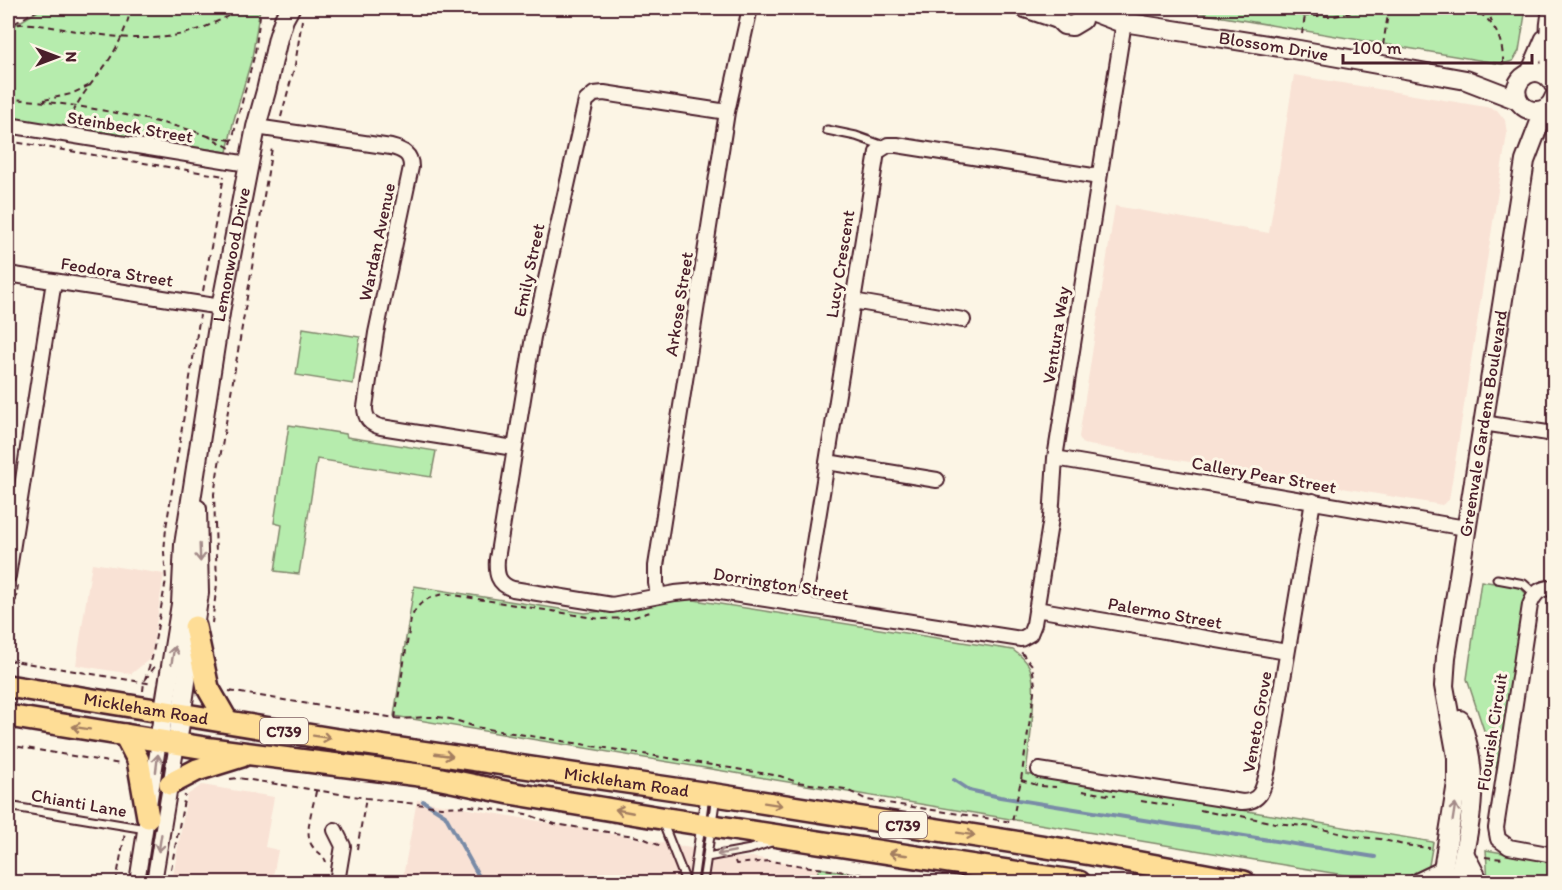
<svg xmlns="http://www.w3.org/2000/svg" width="1562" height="890" viewBox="0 0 1562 890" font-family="Itim,sans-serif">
<rect width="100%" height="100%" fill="#fcf5e5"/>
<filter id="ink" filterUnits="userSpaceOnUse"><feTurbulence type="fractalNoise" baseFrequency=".0167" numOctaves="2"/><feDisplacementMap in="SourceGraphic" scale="12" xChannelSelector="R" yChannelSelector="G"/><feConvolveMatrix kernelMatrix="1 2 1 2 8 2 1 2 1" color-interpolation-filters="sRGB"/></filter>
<g filter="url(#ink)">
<path fill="#f9e2d5" d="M1294 75 1486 107 1497 110 1505 120 1507 134 1449 500 1442 505 1083 444 1079 437 1115 206 1269 233Z
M92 563 164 574 151 658 131 674 76 665Z
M202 785 274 797 265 847 278 850 272 882H172L187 795Z
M417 800 654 841 741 858 752 857 819 868 815 882H402Z"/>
<path fill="#b6ecad" stroke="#80866c" stroke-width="1.5" d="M43 8H260L252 58 233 123 227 152 8 118V29Z
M1170 8H1526L1519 51 1513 61 1502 64Z
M303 328 360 337 353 384 296 375Z
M289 425 346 434 347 437 436 451 431 477 317 459 299 574 275 571 282 525 274 523Z
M1481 581 1520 587 1526 594 1498 773 1467 679Z
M414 586 585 613 622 609 675 597 1013 650C1020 655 1025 659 1029 666 1040 688 1028 749 1026 774L1433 842 1428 871 1415 882H1386L394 716Z
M1486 850 1554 862V882H1488Z
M819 868 907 882H815Z"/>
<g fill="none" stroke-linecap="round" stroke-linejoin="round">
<path stroke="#798ba7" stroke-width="4" d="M954 780 969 790 1000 797 1375 857
M423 801 445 815 482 882
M1506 880 1521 882"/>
<g stroke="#4a1f2b" stroke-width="11">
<path id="lane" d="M827 130 856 136 884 146
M1497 579 1524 584 1535 594
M8 806 146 829
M662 821 686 882
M707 857 751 849 771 842
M693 882 705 796
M703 882 716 796"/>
</g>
<g stroke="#4a1f2b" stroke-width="18">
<path id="street" d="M1550 8C1546 31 1546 54 1551 78
M1528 73 1543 38
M727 112 604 93 594 94 586 101 533 337 497 559C496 573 497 584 513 589L612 605 675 593 707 590 1021 639 1030 634 1034 624 1051 518 1055 458 1124 22
M8 125 248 164
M256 127 391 147C403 150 411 154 411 167L376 333 365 407C365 419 370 424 381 427L514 448
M8 274 221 307
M853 301 963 320
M1483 423 1554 434
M1055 458 1466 528
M827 462 937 480
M8 576 54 281
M1554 588C1541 587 1535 592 1530 605L1496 828 1498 839 1509 847 1554 855
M658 596 656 583V566L727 112 750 8
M804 605 877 152 888 145H897L1099 177
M1036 609 1287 652
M1039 770 1242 802C1263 802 1264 785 1268 768L1313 501
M335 830 343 846 337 882
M137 882 159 741
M154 882 177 744"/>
</g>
<g stroke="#4a1f2b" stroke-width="22">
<g id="secondary">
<path d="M1025 8 1058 19"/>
<path d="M1058 8V19L1064 25 1072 26 1082 20V8"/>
<path id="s1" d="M1083 8 1117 21 1299 50 1466 80 1518 100"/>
<path d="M1554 85C1540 57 1505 80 1520 103 1524 108 1529 111 1536 111 1545 111 1551 106 1554 98"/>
<path id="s2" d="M159 741 181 604 184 545 221 307 256 127 266 91 278 38 284 19 290 8"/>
<path d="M177 744 199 593 197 509"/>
<path d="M1464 853 1479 882"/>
<path d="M1419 882 1444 870"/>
<path id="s3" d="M1441 882 1457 783V757L1444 686 1446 657 1525 161 1545 109"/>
<path d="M1458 882C1470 824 1482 778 1460 720"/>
</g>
</g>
<g stroke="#4a1f2b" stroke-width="26">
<g id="primary">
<path d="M195 627 208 688 227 721"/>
<path id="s4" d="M8 686 332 739 716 795 1091 854 1244 882"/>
<path d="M8 716 211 749 427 776 510 793 661 818 1079 882"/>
<path d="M125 735 138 760 148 817"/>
<path d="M170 784 197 770 242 756"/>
</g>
</g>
<path stroke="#4a1f2b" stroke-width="2" stroke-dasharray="6 4.5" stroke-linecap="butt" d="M1251 8 1305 16H1334L1372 8
M1470 8C1494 18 1504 40 1503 65
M1487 8 1492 22
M1346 12 1351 8
M15 23 41 8
M8 28C21 20 37 25 52 27 108 36 163 49 216 22 225 18 232 14 239 8
M1302 34 1305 16
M1383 45 1389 8
M8 99C54 101 99 109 145 119 166 124 187 128 208 136
M44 100 71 94 90 85
M281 117 295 65 302 20
M70 123C75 100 93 83 107 63 118 47 127 27 131 8
M231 140 208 136 230 148 255 53 261 8 271 9
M8 141 224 176
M203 291 224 176
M212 623 217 584 214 494 272 148
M8 653 18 585
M8 660 153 684
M145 680 156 665
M143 691 144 682 152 658 166 580 164 552 166 528 200 315
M229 691 395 718 411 619C417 602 430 595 448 594L600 619 631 618 650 612
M395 718C408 720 416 717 428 717 444 716 462 722 475 727L780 776 797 782 845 789 867 800 1012 822 1021 780 1035 685 1032 665 1021 652
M8 745 120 764
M1491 766 1490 753 1495 754
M230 779 238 778 366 798 441 807 471 806 526 814 555 824 634 836 645 839 663 847
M1021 780 1040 786 1056 787
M316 791C314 805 304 830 311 844 315 852 323 853 326 862
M1082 791 1115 796
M1141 801 1174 806
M1200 810 1219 814 1236 815
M1241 816 1275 823 1314 827 1351 836 1380 839 1404 845 1430 848
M357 849 366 798
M1485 857 1503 859
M735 861 736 864 770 861 911 882
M171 869 185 795
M842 874 857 882
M116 882 125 833"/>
<use href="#lane" stroke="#fcf5e5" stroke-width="7"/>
<use href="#street" stroke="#fcf5e5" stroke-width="14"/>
<use href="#secondary" stroke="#fcf5e5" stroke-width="18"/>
<use href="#primary" stroke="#fedd96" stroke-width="21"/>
</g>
<defs><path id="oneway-shaft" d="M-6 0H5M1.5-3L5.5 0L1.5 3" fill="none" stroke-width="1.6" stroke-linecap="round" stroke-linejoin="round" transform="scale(1.5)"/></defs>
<g stroke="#a38a88">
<use href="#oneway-shaft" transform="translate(200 553) rotate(88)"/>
<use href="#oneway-shaft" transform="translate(173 655) rotate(-80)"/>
<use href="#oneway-shaft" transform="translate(157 763) rotate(-83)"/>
<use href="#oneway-shaft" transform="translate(1454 812) rotate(-81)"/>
<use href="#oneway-shaft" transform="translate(160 843) rotate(99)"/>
<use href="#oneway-shaft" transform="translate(726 853) rotate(169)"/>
</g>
<g stroke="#a47e60">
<use href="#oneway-shaft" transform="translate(81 728) rotate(-171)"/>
<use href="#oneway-shaft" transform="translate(322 737) rotate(9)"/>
<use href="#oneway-shaft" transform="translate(444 755) rotate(8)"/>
<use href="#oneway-shaft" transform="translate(773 804) rotate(9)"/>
<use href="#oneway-shaft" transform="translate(624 811) rotate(-169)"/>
<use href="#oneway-shaft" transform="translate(966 834) rotate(9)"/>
<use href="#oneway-shaft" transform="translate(898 854) rotate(-172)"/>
</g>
</g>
<g text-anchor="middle" stroke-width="6" stroke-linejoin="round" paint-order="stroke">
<g fill="#fcf5e5" stroke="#7f5f63" stroke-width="1.5">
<rect x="260" y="718" width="48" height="26" rx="4.5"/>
<rect x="879" y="812" width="48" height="26" rx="4.5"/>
</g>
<g font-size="16" font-weight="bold" fill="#4a1f2b">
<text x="284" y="737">C739</text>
<text x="903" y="831">C739</text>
</g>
<g font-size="18" fill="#4a1f2b" stroke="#fcf5e5">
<text dy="6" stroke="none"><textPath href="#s1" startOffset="195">Blossom Drive</textPath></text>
<text transform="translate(130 127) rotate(9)" y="6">Steinbeck Street</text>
<text transform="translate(377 242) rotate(-78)" y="6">Wardan Avenue</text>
<text dy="6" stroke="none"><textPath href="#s2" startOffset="492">Lemonwood Drive</textPath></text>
<text transform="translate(840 264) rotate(-81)" y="6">Lucy Crescent</text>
<text transform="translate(529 270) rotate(-78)" y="6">Emily Street</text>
<text transform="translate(117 272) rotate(9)" y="6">Feodora Street</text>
<text transform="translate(679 304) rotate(-81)" y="6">Arkose Street</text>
<text transform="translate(1056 335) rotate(-81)" y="6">Ventura Way</text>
<text dy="6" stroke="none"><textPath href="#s3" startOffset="464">Greenvale Gardens Boulevard</textPath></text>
<text transform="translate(1264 475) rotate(10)" y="6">Callery Pear Street</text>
<text transform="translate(781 584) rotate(9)" y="6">Dorrington Street</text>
<text transform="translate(1165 613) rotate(10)" y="6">Palermo Street</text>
<text dy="6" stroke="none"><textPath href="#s4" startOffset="140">Mickleham Road</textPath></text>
<text transform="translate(1257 722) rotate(-80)" y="6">Veneto Grove</text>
<text transform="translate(1492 732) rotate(-81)" y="6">Flourish Circuit</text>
<text dy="6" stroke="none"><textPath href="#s4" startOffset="626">Mickleham Road</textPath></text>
<text transform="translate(79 803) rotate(10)" y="6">Chianti Lane</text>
</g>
</g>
<rect width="1562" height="890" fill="none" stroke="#fcf5e5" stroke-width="30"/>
<rect x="15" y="15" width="1532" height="860" fill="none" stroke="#4a1f2b" stroke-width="2" filter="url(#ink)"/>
<g transform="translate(57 57) rotate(90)" stroke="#fcf5e5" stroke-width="4.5" paint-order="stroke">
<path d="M0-4.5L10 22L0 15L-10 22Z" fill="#4a1f2b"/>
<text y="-9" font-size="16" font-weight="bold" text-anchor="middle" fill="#4a1f2b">N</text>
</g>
<path d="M1343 54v9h189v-9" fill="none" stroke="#4a1f2b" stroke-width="3"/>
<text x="1352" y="54" font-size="18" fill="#4a1f2b" stroke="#fcf5e5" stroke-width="4.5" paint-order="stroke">100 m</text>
</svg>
